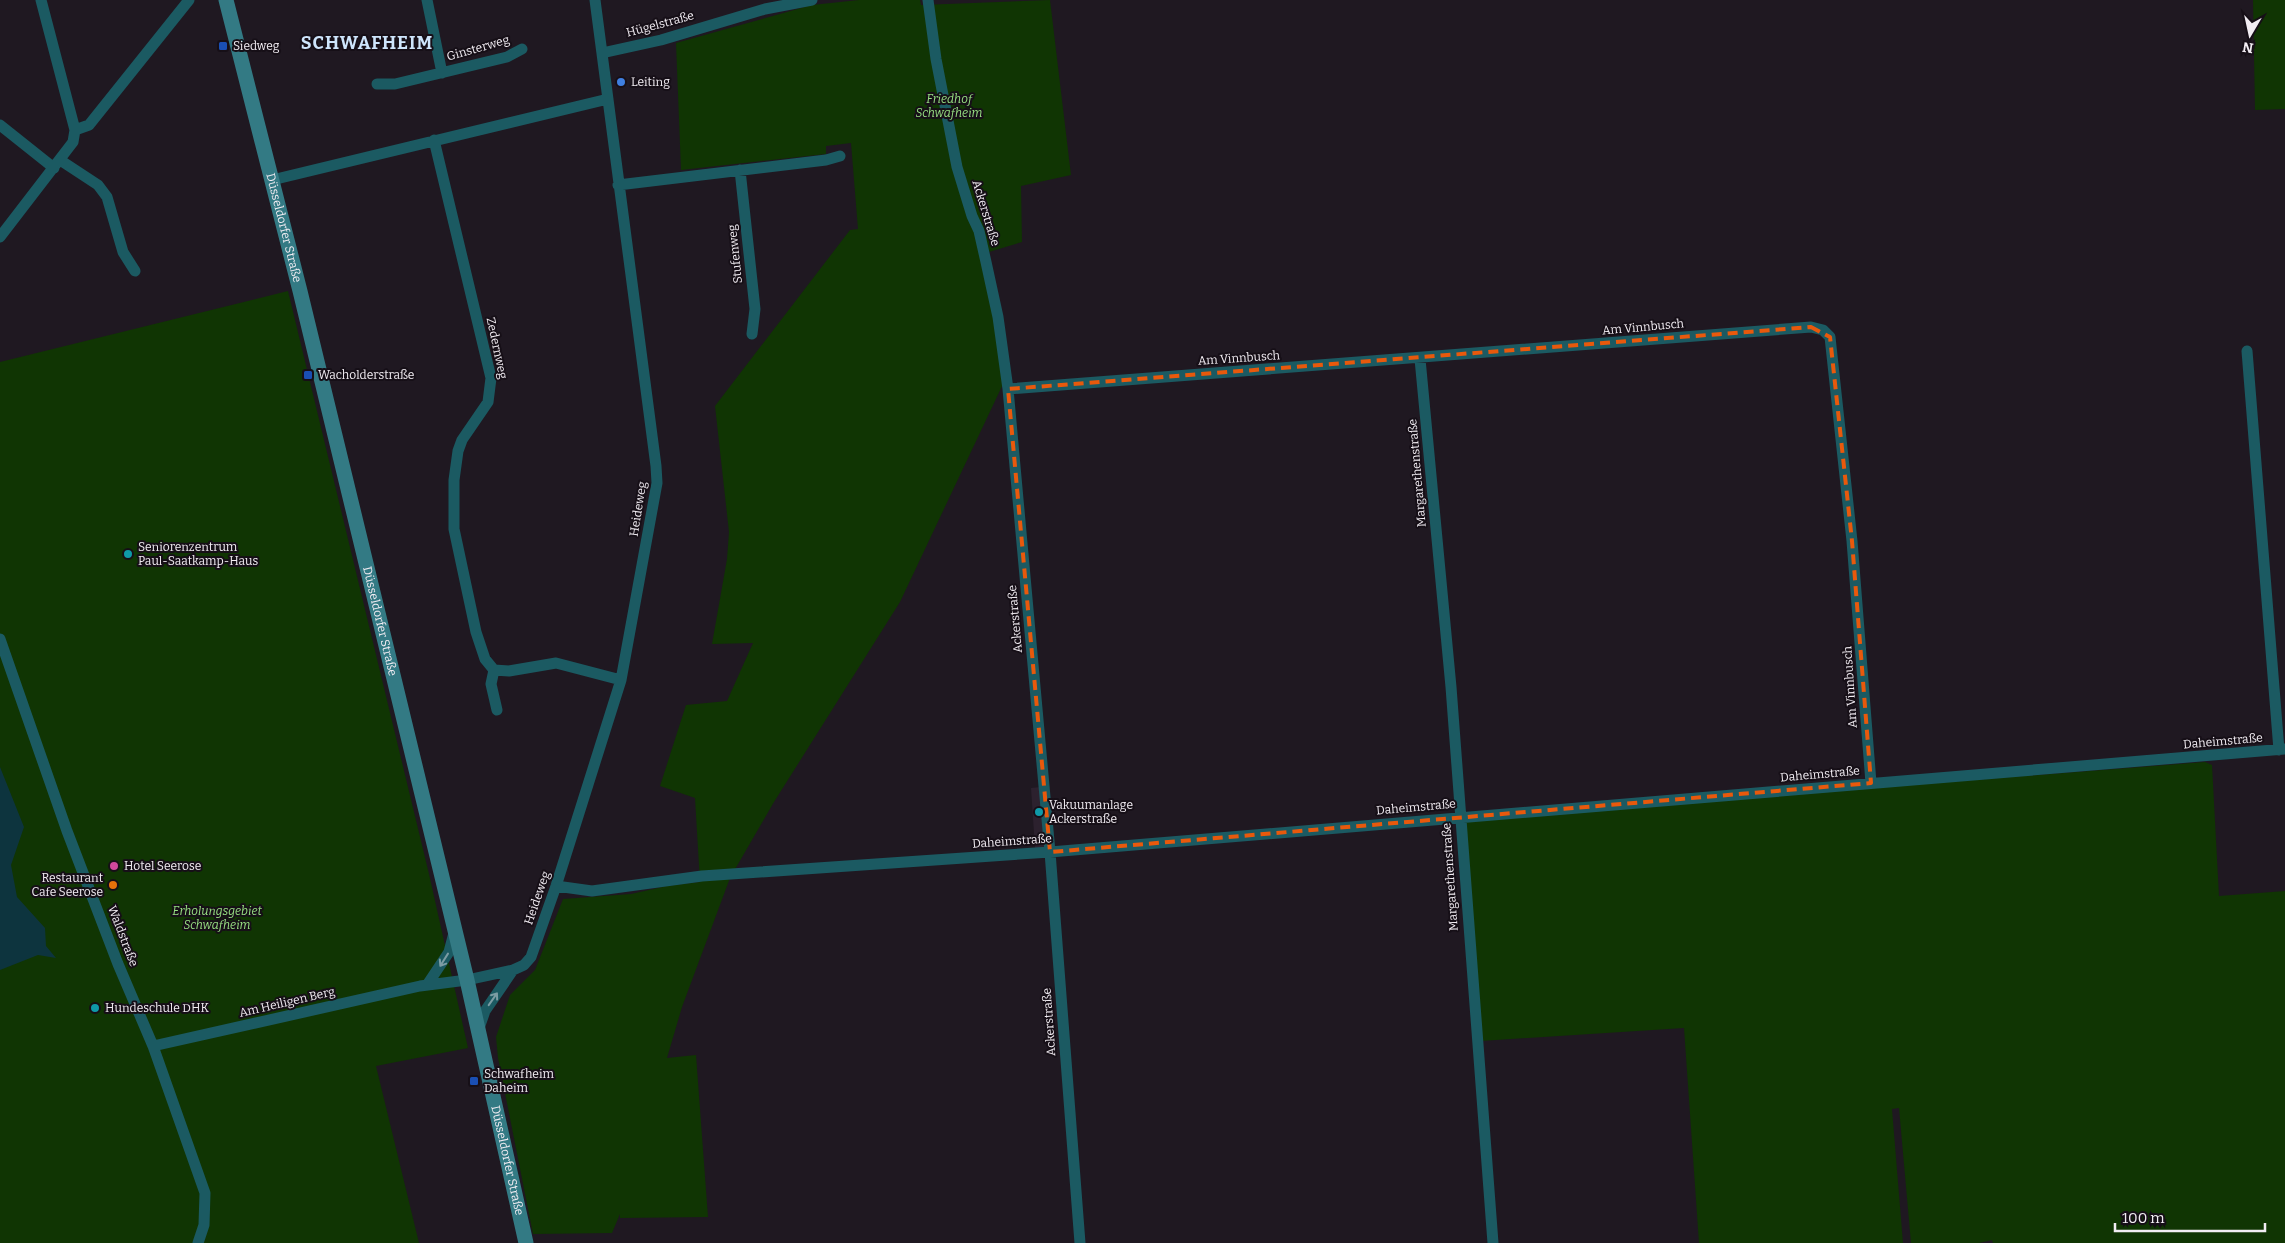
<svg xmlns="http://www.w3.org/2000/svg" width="2285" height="1243" viewBox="0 0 2285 1243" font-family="Bitter,serif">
<rect width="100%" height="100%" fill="#1f1821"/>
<path fill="#2c212e" d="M1041 787 1045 848H1035L1031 788Z"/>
<path fill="#103503" d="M859 0H920L921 5 1050 0 1071 175 1021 186 1022 242 989 252 994 319 1004 382 900 602 774 802 730 878 682 1007 667 1058 696 1055 708 1217 620 1218V1214L612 1233 533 1234 498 1058 496 1037 510 995 535 970 563 899 631 894 667 886 700 882 695 798 660 786 686 705 727 701 753 643 712 644 727 559 729 532 715 406 850 230 858 229 851 143 826 146V154L681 170 676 43 812 5Z
M2253 0H2285V109L2255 110Z
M288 291 429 874 468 1048 376 1066 419 1243H0V362Z
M2205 762 2212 765 2219 896 2285 891V1243H1993L1992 1240 1979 1243H1911L1899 1108 1892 1109 1903 1243H1699L1684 1028 1481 1041 1465 822 1473 819Z"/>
<path fill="#0d343e" d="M0 767 24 827 11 865 17 897 45 928 46 946 56 958 38 955 0 970Z"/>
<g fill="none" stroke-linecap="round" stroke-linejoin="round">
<path stroke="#1b5a62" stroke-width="11" d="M41 0 75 130
M427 0 442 73
M928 0 936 59 957 167 972 216 979 231 986 262 998 317 1008 389 1050 852 1080 1243
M602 53 661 40 765 9 812 0
M377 84H395L507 57 522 49
M0 125 54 168
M434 140 491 378 488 402 462 440 458 451 454 480V529L476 632 485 659 494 670 509 671 556 663 621 680
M60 160 98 185 107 197 123 252 135 271
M740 170 755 309 752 334
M272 180 608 99
M618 185 826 160 840 156
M0 237 73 142 75 130 89 125 189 0
M2247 351 2279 750
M1420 359 1451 687 1493 1243
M1008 389 1811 327 1823 330 1830 337 1852 541 1871 783
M0 639 67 831 118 964 153 1046 205 1193 204 1225 198 1243
M494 670 491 684 497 710
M556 886 592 891 702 876 1050 852 2285 749
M427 985 449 952 454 933
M478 1031 485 1011 513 970
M153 1046 420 986 467 980 513 970 524 965 531 957 556 886 621 680 657 483 656 466 595 0"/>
<path stroke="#337a84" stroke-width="15" id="s1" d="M226 0 300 291 467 980 526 1243"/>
</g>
<defs><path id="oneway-shaft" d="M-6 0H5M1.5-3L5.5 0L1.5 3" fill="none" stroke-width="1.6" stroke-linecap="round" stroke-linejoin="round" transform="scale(1.25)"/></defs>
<g stroke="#7c9ca3">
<use href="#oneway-shaft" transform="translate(444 960) rotate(122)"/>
<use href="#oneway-shaft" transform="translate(493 999) rotate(-55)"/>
</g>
<path fill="none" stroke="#e8590c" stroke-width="4" stroke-dasharray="10 6" stroke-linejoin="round" d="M1811 327 1830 337 1852 541 1871 783 1050 852 1008 389Z"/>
<g fill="#1a4fb4" stroke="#160f17" stroke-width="2">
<rect x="218" y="41" width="10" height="10" rx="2.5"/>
<rect x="303" y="370" width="10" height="10" rx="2.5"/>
<rect x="469" y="1076" width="10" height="10" rx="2.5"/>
</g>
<circle fill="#3f7fe0" stroke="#160f17" stroke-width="2" cx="621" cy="82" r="5"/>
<g fill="#0f9aa8" stroke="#160f17" stroke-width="2">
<circle cx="128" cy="554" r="5"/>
<circle cx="1039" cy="812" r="5"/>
<circle cx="95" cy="1008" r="5"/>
</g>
<circle fill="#d1479c" stroke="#160f17" stroke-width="2" cx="114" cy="866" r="5"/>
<circle fill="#e8710a" stroke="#160f17" stroke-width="2" cx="113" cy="885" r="5"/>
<g text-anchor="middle" stroke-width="4" stroke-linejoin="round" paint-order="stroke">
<g font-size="12" fill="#f2edf3" stroke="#160f17">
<text transform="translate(660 24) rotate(-15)" y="4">Hügelstraße</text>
<text transform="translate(478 48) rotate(-16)" y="4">Ginsterweg</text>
<text transform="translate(986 213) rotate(73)" y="4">Ackerstraße</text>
<text dy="4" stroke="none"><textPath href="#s1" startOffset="235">Düsseldorfer Straße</textPath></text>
<text transform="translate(735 254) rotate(-96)" y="4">Stufenweg</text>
<text transform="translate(1643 327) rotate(-5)" y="4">Am Vinnbusch</text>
<text transform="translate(497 348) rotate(78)" y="4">Zedernweg</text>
<text transform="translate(1239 358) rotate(-4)" y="4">Am Vinnbusch</text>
<text transform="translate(1417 473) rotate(-95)" y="4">Margarethenstraße</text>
<text transform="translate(638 509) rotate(-81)" y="4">Heideweg</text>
<text transform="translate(1015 619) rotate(-95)" y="4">Ackerstraße</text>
<text dy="4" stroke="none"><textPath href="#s1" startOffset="640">Düsseldorfer Straße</textPath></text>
<text transform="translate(1850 687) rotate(-94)" y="4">Am Vinnbusch</text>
<text transform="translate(2223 741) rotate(-5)" y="4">Daheimstraße</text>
<text transform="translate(1820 774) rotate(-5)" y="4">Daheimstraße</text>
<text transform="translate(1416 807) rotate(-5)" y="4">Daheimstraße</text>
<text transform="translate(1012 841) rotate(-4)" y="4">Daheimstraße</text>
<text transform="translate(1450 877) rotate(-94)" y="4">Margarethenstraße</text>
<text transform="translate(537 898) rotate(-71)" y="4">Heideweg</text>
<text transform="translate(123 936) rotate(69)" y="4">Waldstraße</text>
<text transform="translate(287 1002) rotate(-13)" y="4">Am Heiligen Berg</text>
<text transform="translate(1049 1022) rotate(-94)" y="4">Ackerstraße</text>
<text dy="4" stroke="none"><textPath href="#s1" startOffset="1194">Düsseldorfer Straße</textPath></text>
</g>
<g font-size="12" fill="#f2edf3" stroke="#160f17" text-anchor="start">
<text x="233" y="50">Siedweg</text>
<text x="631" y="86">Leiting</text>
<text x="318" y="379">Wacholderstraße</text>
<text x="138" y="551">Seniorenzentrum<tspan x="138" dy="14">Paul-Saatkamp-Haus</tspan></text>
<text x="1049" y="809">Vakuumanlage<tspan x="1049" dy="14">Ackerstraße</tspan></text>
<text x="124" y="870">Hotel Seerose</text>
<text x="103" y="882" text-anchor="end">Restaurant<tspan x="103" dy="14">Cafe Seerose</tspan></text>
<text x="105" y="1012">Hundeschule DHK</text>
<text x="484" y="1078">Schwafheim<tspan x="484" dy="14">Daheim</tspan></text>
</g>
<g font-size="12" font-style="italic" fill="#98e183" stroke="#160f17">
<text x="949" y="103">Friedhof<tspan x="949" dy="14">Schwafheim</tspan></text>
<text x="217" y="915">Erholungsgebiet<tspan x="217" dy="14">Schwafheim</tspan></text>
</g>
<g font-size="18" font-weight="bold" letter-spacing="1" fill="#cee5fc" stroke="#160f17">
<text x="367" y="49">SCHWAFHEIM</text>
</g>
</g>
<g transform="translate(2250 35) rotate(189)" stroke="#160f17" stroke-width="4" paint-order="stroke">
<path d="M0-4L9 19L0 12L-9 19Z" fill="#f2edf3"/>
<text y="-8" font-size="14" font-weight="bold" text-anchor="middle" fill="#f2edf3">N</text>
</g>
<path d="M2115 1223v8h150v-8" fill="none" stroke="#f2edf3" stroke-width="2.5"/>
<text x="2122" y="1223" font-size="15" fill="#f2edf3" stroke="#160f17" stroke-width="4" paint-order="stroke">100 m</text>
</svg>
